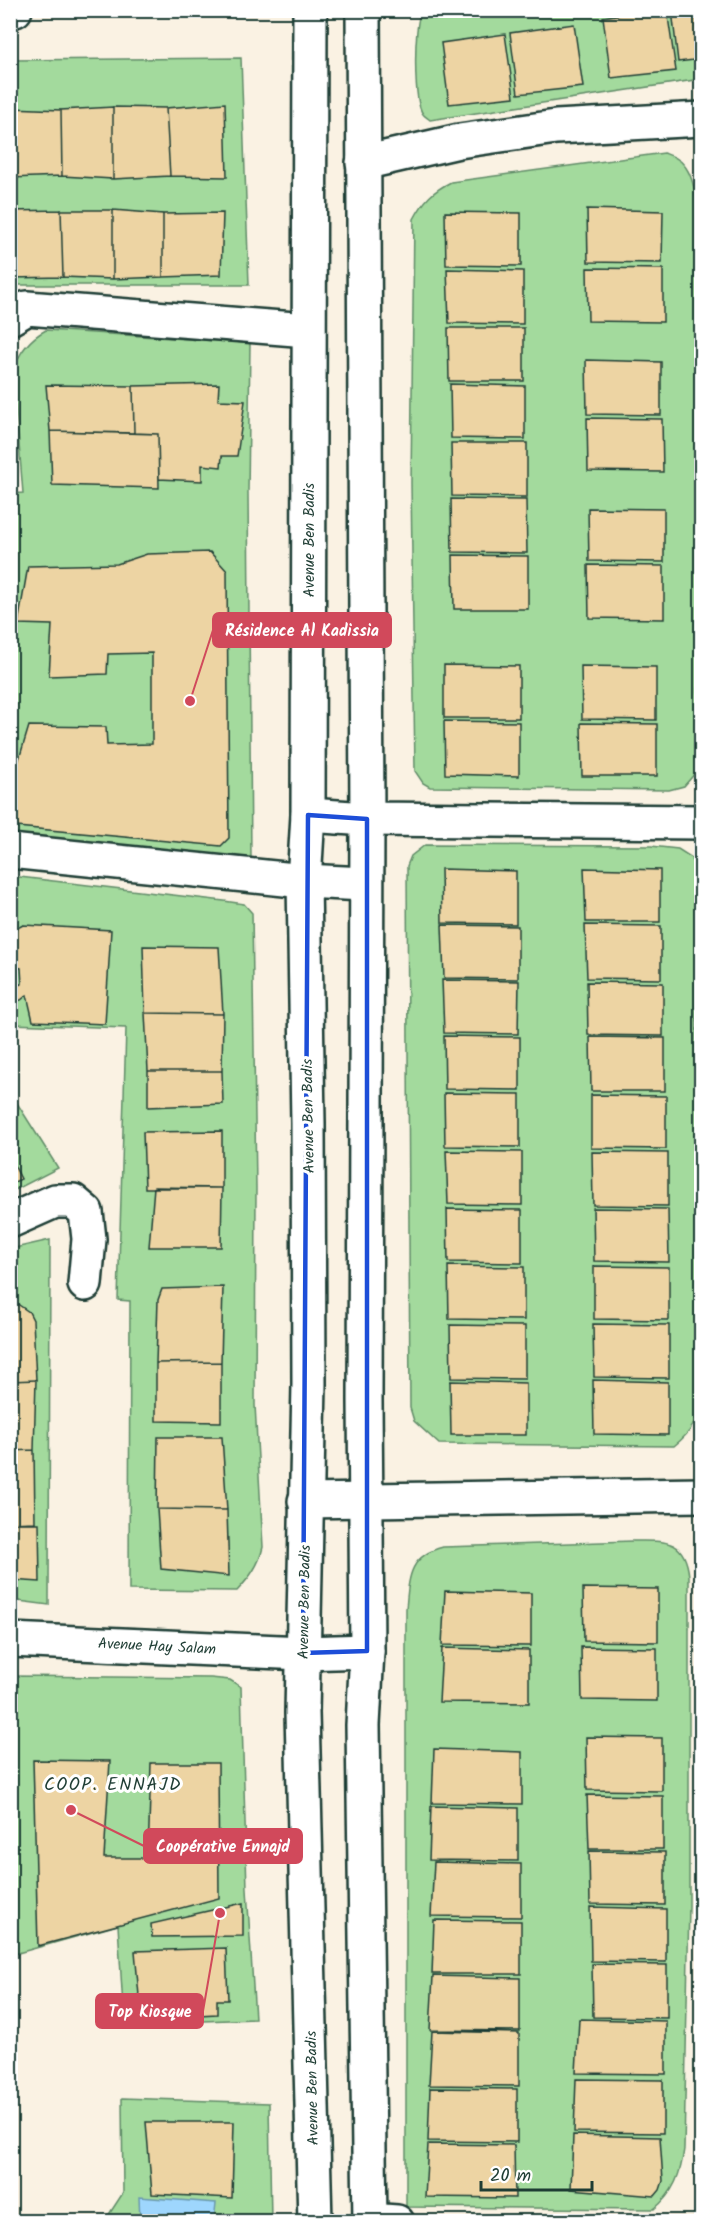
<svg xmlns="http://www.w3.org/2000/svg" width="712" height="2232" viewBox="0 0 712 2232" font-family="Kalam,sans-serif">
<rect width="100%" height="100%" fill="#faf2e3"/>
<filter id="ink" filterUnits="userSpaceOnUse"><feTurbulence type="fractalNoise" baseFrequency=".0167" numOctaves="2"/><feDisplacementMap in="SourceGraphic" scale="12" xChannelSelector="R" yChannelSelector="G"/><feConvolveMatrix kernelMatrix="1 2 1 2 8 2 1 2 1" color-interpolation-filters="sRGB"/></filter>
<g filter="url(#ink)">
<path fill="#a3da9d" stroke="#618c68" stroke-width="1.5" d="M421 11H701V79L430 120C428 118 424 116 423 114 413 101 414 25 421 11Z
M241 58 249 285H11V60Z
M664 153C672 156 679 158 684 165 701 185 698 238 700 264L698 770 684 786 669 790 430 787 423 783 415 771 411 483 414 219C424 200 433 191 451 182Z
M46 330 250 343 248 492 251 860 11 838 10 494 23 493 13 371C19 352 29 339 46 330Z
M425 845 651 846 678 849 692 858 695 879 700 1398C696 1422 694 1430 674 1446L439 1444 414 1421 410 1408 407 866 411 856Z
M11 876 224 901 244 904 252 913 256 1187 255 1405 263 1547C259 1565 250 1577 237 1591L129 1590 130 1301 118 1300 126 1028 11 1024Z
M10 1092 58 1168 11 1192H10Z
M50 1240 49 1605 11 1600 10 1249Z
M633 1541C665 1541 685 1538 689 1576V1905L684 2149C681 2173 674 2193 654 2209L406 2207V1609C409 1578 408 1556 443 1547Z
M11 1676 211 1678 230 1680 241 1687 247 1889 255 2019 124 2024 118 1925 11 1955Z
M122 2098 269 2103 271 2221 104 2222 123 2193Z"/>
<path fill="#9ed6fd" stroke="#6b99ad" stroke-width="1.5" d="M139 2197 216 2203 214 2221H140Z"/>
<path fill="#edd4a3" stroke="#1f3d34" stroke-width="1.5" d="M649 10H667L676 71 611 78 603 17Z
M672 10H702V59L678 62Z
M574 24 583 87 518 94 510 33Z
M505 34 514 97 449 104 441 43Z
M225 103 227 177 170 176 166 108Z
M113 107V179L62 176 61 110Z
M113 107 166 108 170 176 113 179Z
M11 108 61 110 62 176 10 178Z
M587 209 663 211 662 263 588 262Z
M61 210H113V279L63 277Z
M61 210 63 277 10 278V211Z
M113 210 163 214V277L113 279Z
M445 212 521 213V266L446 265Z
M223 213 221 275 163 277V214Z
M587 268 663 269V322L588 321Z
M447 269 523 271V324L449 323Z
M448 328H524V381H449Z
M586 360 661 362V415L587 414Z
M219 384 218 400 245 401 237 456H222L221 467 202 465V481L159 479 158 434 134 433 133 386Z
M450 384 525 386V439L451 438Z
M46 385 133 386 134 433 50 431Z
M587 418 662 419 663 472 588 471Z
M50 431 158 434 159 488 52 485Z
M451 443H527V497L452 496Z
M451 499 526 500 527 553 452 552Z
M588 508 664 509V562L589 561Z
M210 552 227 571 229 838 221 846 17 827 10 789 29 726 106 727 107 745 152 744V653L108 654 107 674 49 676 52 625 18 624 28 566 117 564 147 554Z
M453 555 528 556V609H454Z
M588 565 664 566V619L589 618Z
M444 665 519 666V718H444Z
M581 666 656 667V720L582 719Z
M444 721 519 722V776L445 774Z
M581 723 657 724V776H582Z
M584 868 660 870V922H586Z
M441 869 516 871V924L442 923Z
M23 925 111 930 105 1024 33 1021 27 995 21 1000 12 1001 10 992 14 986 22 984 21 968 10 966V932Z
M442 925 518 926V979L444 978Z
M585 925 661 926V979L587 978Z
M143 946 219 947 223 1014 145 1013Z
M442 980 519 981 518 1034 444 1033Z
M587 982 663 983V1036L588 1035Z
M145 1013 223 1014 222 1071H148Z
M444 1036 520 1037V1090L445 1089Z
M590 1037 665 1038V1091H591Z
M148 1071H222L223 1104 148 1107Z
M444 1093 520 1094V1147L445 1146Z
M591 1095 666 1096V1149L591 1148Z
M222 1131V1188H145L143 1132Z
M446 1151 522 1152V1205L448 1204Z
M592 1152 668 1153V1206L593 1205Z
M10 1157 21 1179 10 1184Z
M154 1187 222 1188 221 1247H149Z
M593 1208 668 1209 669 1262 594 1261Z
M447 1209 522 1210V1263L448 1262Z
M448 1266 524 1267V1320L449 1319Z
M594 1266 669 1267V1320L594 1319Z
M223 1287 221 1362 156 1363 158 1300 162 1289Z
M16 1303 29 1312 33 1320 36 1380 10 1381V1308Z
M593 1324 669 1325V1378L594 1377Z
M450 1325 525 1326V1379L451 1378Z
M221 1362V1422L156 1421V1363Z
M36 1380 34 1450 10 1451V1381Z
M593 1380 668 1382V1435L594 1434Z
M450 1381 526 1383V1435H451Z
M158 1437H222L227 1510 157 1509Z
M34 1450 35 1522 10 1523V1451Z
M157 1509 227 1510 229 1576 161 1569Z
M10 1523H39L40 1582 10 1580Z
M583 1588 658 1589V1642L584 1641Z
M445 1591 531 1593V1646L442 1645Z
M581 1647 657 1648V1701L582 1700Z
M442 1648 529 1650V1703L439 1702Z
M586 1737 662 1738V1791L587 1790Z
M434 1749 522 1752V1804L432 1803Z
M33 1760 110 1761 104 1858H148L151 1763H218L219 1898 38 1946Z
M587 1795 663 1796V1849H589Z
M431 1806 518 1808V1861L429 1860Z
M589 1851 665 1852V1905L590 1904Z
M434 1862 521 1864V1917L431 1916Z
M243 1903V1936L152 1937 151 1924Z
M590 1907 666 1909V1962L591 1961Z
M434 1920 521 1921V1974H432Z
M226 1948 228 2000H217V2014L141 2018 135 1951Z
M592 1964 667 1965V2018L593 2017Z
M433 1976 520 1978V2031L430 2030Z
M579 2019 666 2021V2074L576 2073Z
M432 2031 519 2033V2086L429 2085Z
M576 2079 663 2080V2133L574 2132Z
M430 2088 517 2089V2142L428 2141Z
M146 2122H234L232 2198 152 2194Z
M573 2135 660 2137 663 2181 660 2190 655 2196 571 2189Z
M428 2144 514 2145 515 2198 425 2197Z"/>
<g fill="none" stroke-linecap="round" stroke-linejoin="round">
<g stroke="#1f3d34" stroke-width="38">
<path id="minor" d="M10 11 15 10
M363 163 459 141 556 127 702 119
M10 318 27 308 308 330
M308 815 367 819 702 822
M10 851 304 881 365 884
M10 1221 55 1201H73L86 1212 89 1239 85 1284
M305 1501 702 1495
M10 1640 303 1653 367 1651
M370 2220 397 2222"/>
</g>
<g stroke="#1f3d34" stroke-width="38">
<path id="secondary" d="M310 10 308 815 304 881 308 1123 309 1384 302 1713 315 2222
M363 10 367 819 365 1400 367 1651 363 1725 370 2222"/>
</g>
<use href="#minor" stroke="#fff" stroke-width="33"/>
<use href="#secondary" stroke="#fff" stroke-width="33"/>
</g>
</g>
<path fill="none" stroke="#1d4ed8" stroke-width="4.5" stroke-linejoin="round" d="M308 815 367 819V1651L303 1653Z"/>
<g text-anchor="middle" stroke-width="6" stroke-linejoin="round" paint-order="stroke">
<g font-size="15" fill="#1f3d34" stroke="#fff">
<text transform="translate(309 540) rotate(-90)" y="5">Avenue Ben Badis</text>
<text transform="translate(308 1116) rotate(-91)" y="5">Avenue Ben Badis</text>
<text transform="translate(304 1602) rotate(-89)" y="5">Avenue Ben Badis</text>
<text transform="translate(157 1646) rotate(3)" y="5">Avenue Hay Salam</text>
<text transform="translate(312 2088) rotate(-91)" y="5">Avenue Ben Badis</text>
</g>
<g font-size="18" letter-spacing="1.5" fill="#1f3d34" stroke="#fff">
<text x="113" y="1790">COOP. ENNAJD</text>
</g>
</g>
<path fill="none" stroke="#d1495b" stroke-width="2" d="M190 701L213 630M71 1810L144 1846M220 1913L203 2011"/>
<g fill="#d1495b" stroke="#fff" stroke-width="2">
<circle cx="190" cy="701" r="6"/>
<circle cx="71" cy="1810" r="6"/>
<circle cx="220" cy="1913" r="6"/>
</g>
<g fill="#d1495b" stroke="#d1495b" stroke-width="2">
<rect x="213" y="613" width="178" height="34" rx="6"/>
<rect x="144" y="1829" width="158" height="34" rx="6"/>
<rect x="96" y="1994" width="107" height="34" rx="6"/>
</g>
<g font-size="16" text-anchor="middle" font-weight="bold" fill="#fff">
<text x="302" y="636">Résidence Al Kadissia</text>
<text x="223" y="1852">Coopérative Ennajd</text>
<text x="150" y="2017">Top Kiosque</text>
</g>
<rect width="712" height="2232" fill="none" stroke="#fff" stroke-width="36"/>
<rect x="18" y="18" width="676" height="2196" fill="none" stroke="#1f3d34" stroke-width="2" filter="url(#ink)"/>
<path d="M481 2181v9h111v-9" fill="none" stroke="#1f3d34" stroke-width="3"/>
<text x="490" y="2181" font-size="18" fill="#1f3d34" stroke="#ffffff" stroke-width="4.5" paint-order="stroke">20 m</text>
</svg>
